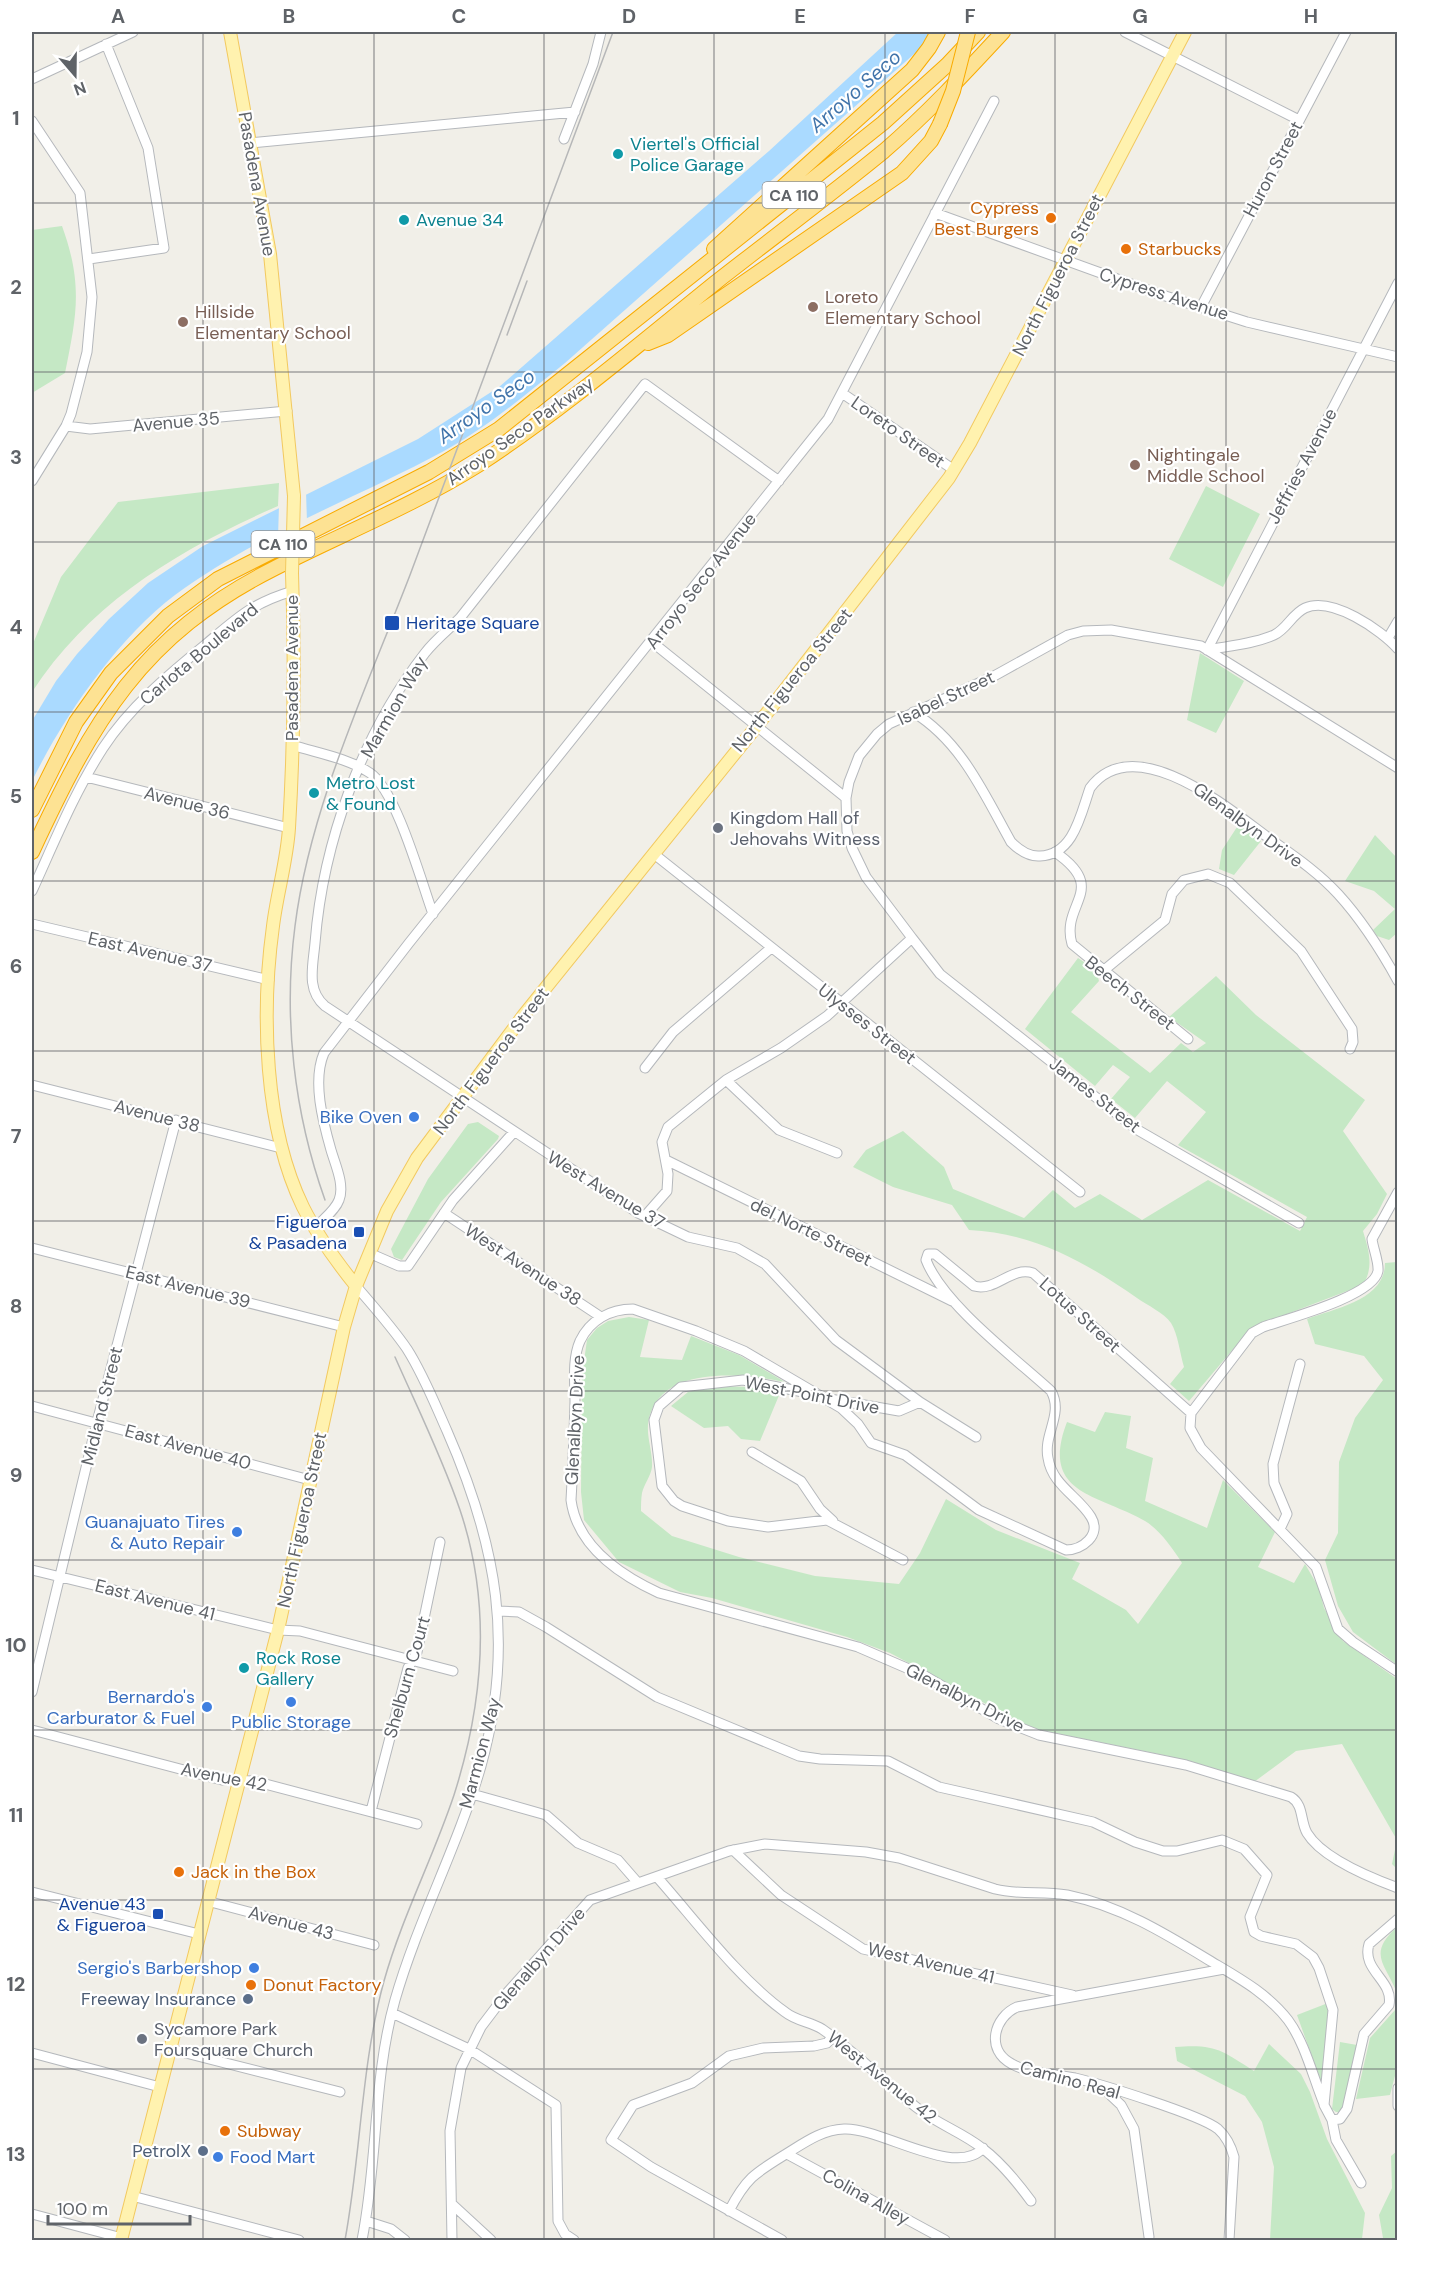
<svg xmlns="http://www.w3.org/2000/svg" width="1429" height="2272" viewBox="0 0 1429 2272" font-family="'DM Sans',sans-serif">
<rect width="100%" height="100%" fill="#f1efe8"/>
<path fill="#c5e8c5" d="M62 226C83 284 77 314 65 373L32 393V230Z
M279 483 278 506C180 549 91 601 32 692V646L61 577 118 502Z
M1206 486 1260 514 1223 587 1169 559Z
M1200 653 1244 681 1216 733 1187 720Z
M1239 824 1261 841 1234 875 1219 869 1222 850Z
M1375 835 1397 858V933L1389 940 1377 936 1373 930 1395 909 1374 891 1345 881Z
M1078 958 1096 970 1099 981 1071 1012 1150 1073 1181 1043 1193 1052 1206 1043 1169 1017 1216 976 1256 1015 1365 1100 1343 1131 1387 1194 1377 1214 1363 1231C1369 1251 1374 1267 1363 1285L1274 1319 1241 1340 1189 1401 1170 1384 1184 1367C1180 1354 1178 1334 1171 1323 1164 1313 1147 1305 1137 1298 1085 1262 1035 1233 969 1230L952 1205 893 1187 853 1167 866 1150 903 1131 944 1167 953 1189 1024 1218 1053 1190 1075 1208 1100 1194 1142 1220 1208 1180 1300 1231 1307 1217 1178 1145 1206 1112 1167 1081 1135 1118 1111 1099 1130 1077 1113 1065 1095 1086 1025 1029Z
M478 1122 499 1136 498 1139 441 1202 402 1260 394 1257 391 1249 428 1179 468 1124Z
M1397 1262H1398L1397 1665 1353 1632 1338 1606 1325 1560 1338 1533 1339 1462 1355 1418 1383 1380 1364 1356 1315 1344 1307 1319C1336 1308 1385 1300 1385 1263Z
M629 1317 649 1320 640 1357 682 1360 691 1336 739 1355 785 1382C746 1374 669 1365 651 1412 643 1431 653 1448 652 1467 651 1476 644 1484 642 1493 641 1499 641 1505 641 1511L672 1536 739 1557 815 1576 899 1584 920 1553 946 1499 996 1530 1080 1563 1072 1579 1126 1610 1138 1624 1182 1563C1173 1549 1160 1530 1145 1521 1099 1494 1039 1495 1067 1422L1095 1432 1105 1412 1131 1416 1126 1448 1153 1458 1145 1501 1207 1528 1223 1480 1275 1532 1258 1567 1294 1583 1305 1564 1319 1588 1324 1608 1343 1641 1397 1679V1869L1392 1864 1397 1840 1342 1744 1296 1751 1254 1782 1168 1756 1040 1730 1022 1723 890 1653 847 1637 712 1598 680 1592 619 1562 584 1520 581 1492 582 1375 587 1340 597 1328 608 1321Z
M712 1386 754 1387 780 1393 760 1441 741 1439 728 1426 704 1428 671 1406 688 1392Z
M1397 1927V1993C1385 1963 1367 1954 1397 1927Z
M1397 1995V2068L1390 2095 1356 2099 1370 2038 1395 2010Z
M1328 2003 1330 2014 1322 2084 1297 2015Z
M1340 2042 1357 2045 1344 2107 1341 2112H1336L1332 2109Z
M1269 2044 1301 2074 1310 2092 1327 2139 1365 2213 1362 2239 1383 2238 1379 2215 1392 2188 1391 2156 1397 2151V2240H1270L1274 2167 1262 2122 1245 2096 1177 2061 1175 2047C1216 2044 1221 2050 1254 2071Z"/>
<path fill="#aadaff" d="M898 32H939L565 363C526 394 488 427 444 451 355 499 257 534 175 595 117 639 64 716 32 781V721L56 681 77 654 109 619 148 583 203 546 418 439 499 387 769 151Z"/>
<path fill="#f1efe8" d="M306 492 307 522 278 537 279 505Z"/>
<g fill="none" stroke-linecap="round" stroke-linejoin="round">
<g stroke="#b5b8bc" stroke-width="11">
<path id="minor" d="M1125 32 1299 120
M32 79 133 32
M32 121 80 193 92 297 87 352 71 414 66 426 32 481
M564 139 593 64 601 32
M250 143 575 112
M935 213 1156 293 1247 322 1398 357
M89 259 164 248 148 148 106 44
M1201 307 1346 32
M842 393 954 470
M66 426 90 429 287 411
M779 481 645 384 460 618C449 629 435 640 425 653 362 734 323 842 315 943 313 966 306 990 325 1006L638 1213 688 1237 737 1248 765 1264 836 1340 920 1402 976 1437
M1388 638 1398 621
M652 642 846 798
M1207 650 1398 283
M1207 650C1228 646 1254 644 1274 635 1287 629 1292 614 1305 608 1332 596 1381 630 1398 649
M913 712C962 742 984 794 1011 842 1019 850 1028 857 1040 856 1074 855 1081 813 1090 788 1134 729 1228 808 1266 836 1291 854 1317 871 1338 894 1360 918 1382 952 1398 981
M292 745C317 753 348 758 370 773 396 790 421 881 433 914
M86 777 289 828
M1055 852C1110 890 1060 903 1072 944L1188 1039
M654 854 1080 1192
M32 891C54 843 74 793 103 748 129 708 168 675 205 645 237 618 252 603 293 591
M32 924 269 980
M912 938 940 974 1136 1129 1299 1223
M1103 971 1165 920 1172 894 1184 880 1208 874 1230 883 1301 951 1352 1029 1353 1042 1350 1049
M645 1068 673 1032 771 948
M726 1080 779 1130 837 1153
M32 1085 281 1148
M666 1160 952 1301
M1398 1192 1372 1239C1373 1248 1379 1262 1378 1271 1374 1296 1286 1319 1263 1327L1252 1333 1191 1413 1190 1428 1201 1448 1316 1567 1338 1629 1353 1642 1398 1672
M444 1213 601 1317
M645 1216 667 1191 668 1174 662 1142 668 1127 726 1080 781 1048 827 1016 912 938 866 877 852 848 847 831 846 798 849 782 859 756 877 734 889 724 994 676 1068 635 1083 631 1111 630 1201 646 1398 768
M315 1228C323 1219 335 1211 339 1200 345 1185 335 1164 331 1150 323 1122 312 1081 324 1053L409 943 828 419 994 101
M32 1248 344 1327
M369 1253 399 1266H408L453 1200 513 1133
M356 1286C373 1306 392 1327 407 1349 423 1374 435 1404 447 1431 497 1545 515 1645 481 1766 458 1846 418 1920 395 2000 373 2078 378 2161 362 2240
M808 1393 743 1380 681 1387 659 1406 654 1420 662 1486 674 1501 682 1506 728 1521 768 1527 827 1520 903 1560
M830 1399 899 1411 920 1402
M32 1406 310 1480
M1191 1413 1033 1273C1011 1266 996 1292 974 1286L935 1254H928L926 1260C943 1304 1015 1358 1051 1391 1064 1414 1043 1434 1048 1458 1052 1485 1078 1496 1091 1517 1102 1535 1082 1550 1066 1550L979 1510 905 1455 871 1443 858 1424 841 1408 744 1351 696 1331 633 1309C610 1309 590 1320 580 1341 572 1359 575 1383 575 1402 574 1434 573 1467 571 1500 577 1546 620 1575 659 1593L858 1647 925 1676 999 1719 1039 1735 1186 1765 1291 1797C1304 1805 1300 1821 1307 1833 1322 1858 1371 1878 1398 1888
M752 1452 801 1481 820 1509 833 1521
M1280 1529 1287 1514 1274 1483 1273 1464 1300 1364
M32 1570 278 1630 300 1631 453 1671
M498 1611 519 1612 546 1627 657 1697 799 1756 820 1759 888 1761 939 1787 1093 1822 1135 1842 1163 1851H1177L1222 1840 1244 1849 1267 1875 1250 1917 1254 1932 1261 1936 1296 1944 1313 1957 1319 1968 1333 2010 1324 2105 1332 2120 1340 2119 1347 2109 1364 2034 1389 2005C1394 1980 1361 1971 1369 1944L1398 1919
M32 1692 97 1422 176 1120
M32 1730 222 1780 254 1781 417 1824
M472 1794 546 1815 578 1843 618 1860 638 1883
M371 1811 408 1668 417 1652 440 1542
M733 1850 781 1895 863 1949 1072 1995
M657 1877C696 1921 738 1978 785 2012 796 2021 811 2022 822 2029 858 2054 886 2084 920 2110 940 2125 963 2133 982 2148 1001 2162 1017 2182 1031 2201
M32 1892 199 1934
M207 1901 374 1945
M1224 1969 1017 2007C994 2017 985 2050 1012 2064 1030 2074 1055 2074 1075 2078 1100 2084 1201 2115 1218 2129 1227 2137 1231 2146 1234 2157L1229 2240
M392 2013 469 2049 556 2105 558 2221 565 2234 574 2240
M170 2049 340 2092
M32 2053 160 2087
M1398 2088V2106
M1104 2089 1121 2105 1134 2129 1149 2237
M1332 2120 1336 2140 1361 2183
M787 2154 945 2240
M132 2196 299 2240
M453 2205 491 2240
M729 2211C746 2178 755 2173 786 2154 804 2143 821 2130 844 2129 880 2127 956 2179 983 2148
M32 2214 122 2238
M366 2221 391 2229 405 2240
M452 2240 450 2131 461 2068 481 2027 506 1994 590 1900 729 1851 765 1844 866 1852 899 1858 995 1889C1019 1895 1043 1891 1067 1895 1121 1906 1166 1934 1212 1962 1239 1978 1268 1994 1288 2020 1305 2043 1313 2077 1324 2104
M782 2240 651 2167 611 2140 633 2105 692 2083 729 2056 763 2048 814 2046 827 2043 833 2036"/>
</g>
<g stroke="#f2c960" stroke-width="14">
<path id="major" d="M230 32 270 254 294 496
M292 573C295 658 294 744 289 828 287 861 277 893 273 926 261 1013 264 1127 303 1207 317 1235 336 1261 356 1286
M121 2240 278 1630 344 1327 356 1286 387 1211 417 1158 523 1016 756 727 949 478 970 443 1185 32"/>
</g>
<g stroke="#f9ab00" stroke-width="16">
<path id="highway" d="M714 249 912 70 929 48 938 32
M648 343 668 335 902 173 931 141 940 124
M32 810 76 722 111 673 168 616 218 579 429 472 499 429 883 123 947 65 978 32
M32 852C93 721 140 636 275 568 342 534 414 505 478 465 561 411 638 345 715 283 771 239 829 196 884 151 927 114 965 73 1003 32"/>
</g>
<use href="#minor" stroke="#fff" stroke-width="9"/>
<use href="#major" stroke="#fff2af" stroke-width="12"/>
<use href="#highway" stroke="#fde293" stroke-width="14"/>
<path stroke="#b6b7b8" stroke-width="1.5" d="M507 335 527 281
M325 1200C294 1113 283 1018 295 926 310 807 367 687 410 575 478 394 544 212 613 32
M345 2240C361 2154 361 2065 384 1981 402 1917 433 1858 454 1795 484 1701 492 1605 460 1510 442 1457 417 1407 395 1357"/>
<g stroke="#f2c960" stroke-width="14" stroke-linecap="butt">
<path id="major-bridge" d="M292 573 294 496"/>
</g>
<g stroke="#f9ab00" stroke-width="16" stroke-linecap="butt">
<path id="highway-bridge" d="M940 124 953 91 968 32"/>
</g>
<use href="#major-bridge" stroke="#fff2af" stroke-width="12"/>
<use href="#highway-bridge" stroke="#fde293" stroke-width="14"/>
</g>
<path fill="none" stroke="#5f6368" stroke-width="1.5" stroke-opacity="0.55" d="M203 32V2240M374 32V2240M544 32V2240M714 32V2240M885 32V2240M1055 32V2240M1226 32V2240M32 203H1398M32 372H1398M32 542H1398M32 712H1398M32 881H1398M32 1051H1398M32 1221H1398M32 1391H1398M32 1560H1398M32 1730H1398M32 1900H1398M32 2069H1398"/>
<g fill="#0f9aa8" stroke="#fff" stroke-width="2">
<circle cx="618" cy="154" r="6"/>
<circle cx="404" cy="220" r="6"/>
<circle cx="314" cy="793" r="6"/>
<circle cx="244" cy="1668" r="6"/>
</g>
<g fill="#e8710a" stroke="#fff" stroke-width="2">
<circle cx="1051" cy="218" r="6"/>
<circle cx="1126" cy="249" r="6"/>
<circle cx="179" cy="1872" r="6"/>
<circle cx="251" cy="1985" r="6"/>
<circle cx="225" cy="2131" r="6"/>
</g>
<g fill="#8d6e63" stroke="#fff" stroke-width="2">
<circle cx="813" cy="307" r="6"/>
<circle cx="183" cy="322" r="6"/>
<circle cx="1135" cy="465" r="6"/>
</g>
<g fill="#1a4fb4" stroke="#fff" stroke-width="2">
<rect x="384" y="615" width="16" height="16" rx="3"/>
<rect x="353" y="1226" width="12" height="12" rx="3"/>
<rect x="152" y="1908" width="12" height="12" rx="3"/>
</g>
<g fill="#6b7280" stroke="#fff" stroke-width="2">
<circle cx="718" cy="828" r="6"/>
<circle cx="142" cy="2039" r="6"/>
</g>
<g fill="#3f7fe0" stroke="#fff" stroke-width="2">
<circle cx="414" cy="1117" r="6"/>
<circle cx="237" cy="1532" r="6"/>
<circle cx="291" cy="1702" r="6"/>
<circle cx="207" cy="1707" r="6"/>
<circle cx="254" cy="1968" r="6"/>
<circle cx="218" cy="2157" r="6"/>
</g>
<g fill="#5c6f8a" stroke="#fff" stroke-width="2">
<circle cx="248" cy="1999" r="6"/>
<circle cx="203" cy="2151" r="6"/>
</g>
<g text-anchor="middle" stroke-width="4.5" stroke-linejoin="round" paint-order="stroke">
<g fill="#fff" stroke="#8f9295" stroke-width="1.5">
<rect x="762.5" y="182" width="63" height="26" rx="4.5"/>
<rect x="251.5" y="531" width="63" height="26" rx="4.5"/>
</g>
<g font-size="16" font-weight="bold" fill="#5f6368">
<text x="794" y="201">CA 110</text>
<text x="283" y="550">CA 110</text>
</g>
<g font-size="18" fill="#0d838f" stroke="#fff" text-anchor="start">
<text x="630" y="150">Viertel's Official<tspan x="630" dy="21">Police Garage</tspan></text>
<text x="416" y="226">Avenue 34</text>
<text x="326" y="789">Metro Lost<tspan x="326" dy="21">&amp; Found</tspan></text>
<text x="256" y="1664">Rock Rose<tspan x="256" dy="21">Gallery</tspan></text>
</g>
<g font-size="18" fill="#5f6368" stroke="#fff">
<text transform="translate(1273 169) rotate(-62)" y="6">Huron Street</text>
<text transform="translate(257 184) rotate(80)" y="6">Pasadena Avenue</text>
<text transform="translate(1058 275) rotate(-63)" y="6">North Figueroa Street</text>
<text transform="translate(1164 294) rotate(18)" y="6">Cypress Avenue</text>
<text transform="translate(176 422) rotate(-5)" y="6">Avenue 35</text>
<text transform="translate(520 431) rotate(-35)" y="6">Arroyo Seco Parkway</text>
<text transform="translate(898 432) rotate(35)" y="6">Loreto Street</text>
<text transform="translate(1302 466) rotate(-62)" y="6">Jeffries Avenue</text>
<text transform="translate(701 581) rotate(-52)" y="6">Arroyo Seco Avenue</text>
<text transform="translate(199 654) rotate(-40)" y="6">Carlota Boulevard</text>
<text transform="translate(292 668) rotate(-90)" y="6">Pasadena Avenue</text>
<text transform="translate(792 680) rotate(-51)" y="6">North Figueroa Street</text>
<text transform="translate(946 698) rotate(-25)" y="6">Isabel Street</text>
<text transform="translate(394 707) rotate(-60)" y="6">Marmion Way</text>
<text transform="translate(187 803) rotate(14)" y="6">Avenue 36</text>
<text transform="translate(1248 825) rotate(36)" y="6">Glenalbyn Drive</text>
<text transform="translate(150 952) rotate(13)" y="6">East Avenue 37</text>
<text transform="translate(1130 993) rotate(38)" y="6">Beech Street</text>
<text transform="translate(867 1024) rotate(38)" y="6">Ulysses Street</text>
<text transform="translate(491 1061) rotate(-53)" y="6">North Figueroa Street</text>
<text transform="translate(1095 1095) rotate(38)" y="6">James Street</text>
<text transform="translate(157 1116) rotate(14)" y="6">Avenue 38</text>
<text transform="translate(606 1190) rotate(31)" y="6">West Avenue 37</text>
<text transform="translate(811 1232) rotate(26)" y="6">del Norte Street</text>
<text transform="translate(523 1265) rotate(33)" y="6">West Avenue 38</text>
<text transform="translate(188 1287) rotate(14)" y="6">East Avenue 39</text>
<text transform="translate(1080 1315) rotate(42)" y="6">Lotus Street</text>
<text transform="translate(812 1395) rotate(11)" y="6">West Point Drive</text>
<text transform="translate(102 1406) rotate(-76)" y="6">Midland Street</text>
<text transform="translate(575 1420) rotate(-87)" y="6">Glenalbyn Drive</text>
<text transform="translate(188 1447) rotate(15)" y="6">East Avenue 40</text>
<text transform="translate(302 1520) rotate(-78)" y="6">North Figueroa Street</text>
<text transform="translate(155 1600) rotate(14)" y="6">East Avenue 41</text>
<text transform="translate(407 1677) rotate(-74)" y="6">Shelburn Court</text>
<text transform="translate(965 1698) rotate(27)" y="6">Glenalbyn Drive</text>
<text transform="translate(480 1753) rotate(-75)" y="6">Marmion Way</text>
<text transform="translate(224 1777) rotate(11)" y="6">Avenue 42</text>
<text transform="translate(291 1923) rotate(15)" y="6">Avenue 43</text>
<text transform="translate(539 1959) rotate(-49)" y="6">Glenalbyn Drive</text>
<text transform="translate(931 1963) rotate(13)" y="6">West Avenue 41</text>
<text transform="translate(882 2077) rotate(39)" y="6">West Avenue 42</text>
<text transform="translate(1070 2080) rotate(15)" y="6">Camino Real</text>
<text transform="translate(866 2197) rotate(29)" y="6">Colina Alley</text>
</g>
<g font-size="18" fill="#c56008" stroke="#fff" text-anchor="start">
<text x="1039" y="214" text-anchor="end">Cypress<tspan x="1039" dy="21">Best Burgers</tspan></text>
<text x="1138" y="255">Starbucks</text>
<text x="191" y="1878">Jack in the Box</text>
<text x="263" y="1991">Donut Factory</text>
<text x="237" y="2137">Subway</text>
</g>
<g font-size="18" fill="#785e54" stroke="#fff" text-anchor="start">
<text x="825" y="303">Loreto<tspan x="825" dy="21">Elementary School</tspan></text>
<text x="195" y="318">Hillside<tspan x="195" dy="21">Elementary School</tspan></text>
<text x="1147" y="461">Nightingale<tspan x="1147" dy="21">Middle School</tspan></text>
</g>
<g font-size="18" fill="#164399" stroke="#fff" text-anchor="end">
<text x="406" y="629" text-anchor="start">Heritage Square</text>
<text x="347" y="1228">Figueroa<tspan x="347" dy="21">&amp; Pasadena</tspan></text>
<text x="146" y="1910">Avenue 43<tspan x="146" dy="21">&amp; Figueroa</tspan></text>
</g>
<g font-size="18" fill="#5b616d" stroke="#fff" text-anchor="start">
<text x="730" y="824">Kingdom Hall of<tspan x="730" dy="21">Jehovahs Witness</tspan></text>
<text x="154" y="2035">Sycamore Park<tspan x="154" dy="21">Foursquare Church</tspan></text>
</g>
<g font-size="18" fill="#366cbe" stroke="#fff" text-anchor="end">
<text x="402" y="1123">Bike Oven</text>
<text x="225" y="1528">Guanajuato Tires<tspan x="225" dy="21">&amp; Auto Repair</tspan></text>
<text x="195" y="1703">Bernardo's<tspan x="195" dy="21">Carburator &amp; Fuel</tspan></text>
<text x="291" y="1728" text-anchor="middle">Public Storage</text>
<text x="242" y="1974">Sergio's Barbershop</text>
<text x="230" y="2163" text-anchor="start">Food Mart</text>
</g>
<g font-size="18" fill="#4e5e75" stroke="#fff" text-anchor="end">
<text x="236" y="2005">Freeway Insurance</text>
<text x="191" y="2157">PetrolX</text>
</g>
<g font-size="20" font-style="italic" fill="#4174aa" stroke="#fff">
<text transform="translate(855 91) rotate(-41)" y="7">Arroyo Seco</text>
<text transform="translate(486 406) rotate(-35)" y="7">Arroyo Seco</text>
</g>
</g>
<rect width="1429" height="2272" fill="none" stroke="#ffffff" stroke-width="66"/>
<g transform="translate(75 75) rotate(160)" stroke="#ffffff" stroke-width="4.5" paint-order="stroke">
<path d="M0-4.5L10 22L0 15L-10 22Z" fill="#5f6368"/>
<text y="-9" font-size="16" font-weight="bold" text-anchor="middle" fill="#5f6368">N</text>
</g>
<path d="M48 2215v9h142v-9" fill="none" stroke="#5f6368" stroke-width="3"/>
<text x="57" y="2215" font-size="18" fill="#5f6368" stroke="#ffffff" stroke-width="4.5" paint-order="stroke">100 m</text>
<rect x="33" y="33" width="1363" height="2206" fill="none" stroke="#5f6368" stroke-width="2"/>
<g font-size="20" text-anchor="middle" font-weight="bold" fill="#5f6368">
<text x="118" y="23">A</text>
<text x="289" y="23">B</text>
<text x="459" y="23">C</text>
<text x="629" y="23">D</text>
<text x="800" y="23">E</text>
<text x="970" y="23">F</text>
<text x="1140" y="23">G</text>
<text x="1311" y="23">H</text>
<text x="16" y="125">1</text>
<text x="16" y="294">2</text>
<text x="16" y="464">3</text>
<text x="16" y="634">4</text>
<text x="16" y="803">5</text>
<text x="16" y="973">6</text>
<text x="16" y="1143">7</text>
<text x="16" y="1313">8</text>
<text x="16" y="1482">9</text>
<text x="16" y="1652">10</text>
<text x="16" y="1822">11</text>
<text x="16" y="1991">12</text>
<text x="16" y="2161">13</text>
</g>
</svg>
